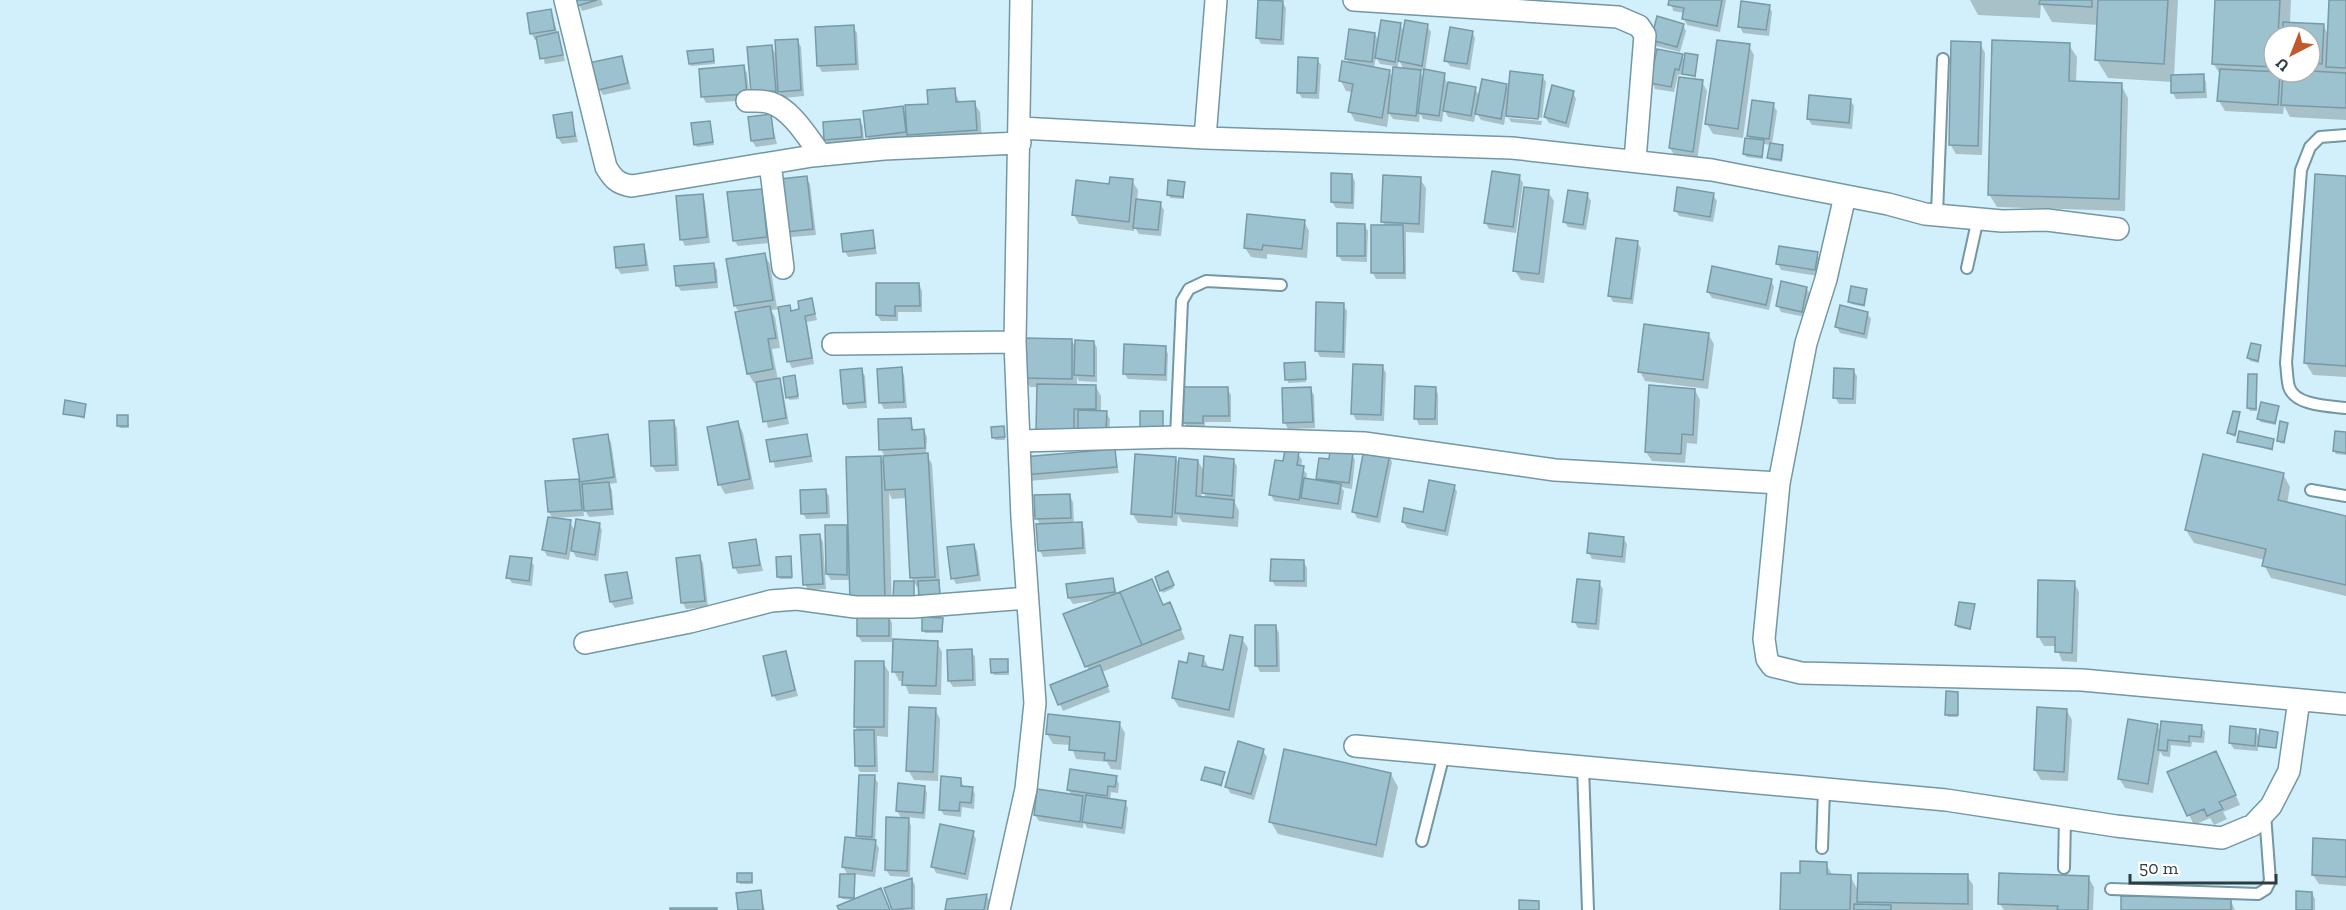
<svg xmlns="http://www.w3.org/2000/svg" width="2346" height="910" viewBox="0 0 2346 910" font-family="'Zilla Slab',serif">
<rect width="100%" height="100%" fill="#d2f0fb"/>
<path fill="#0003" fill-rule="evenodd" d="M577 0H601L603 5 582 11Z
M1671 0H1726L1720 32 1687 25 1684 19 1685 13 1673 11Z
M1970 0H2178L2174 76 2203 75 2206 82 2207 98 2176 99 2173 93 2172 82 2108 78 2097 60 2099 25 2052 22 2041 3 2040 18 1978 15Z
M2217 0H2291L2290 23 2323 25 2329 36 2331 0H2346V120L2290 117 2284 106 2283 114 2225 111 2219 101 2221 76 2213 63ZM2274 36H2310V72H2274Z
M1282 2 1286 8 1284 45 1261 44 1258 38Z
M1769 6 1772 12 1769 36 1743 33 1740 27Z
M551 10 565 61 545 64 538 39 535 40 531 33Z
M1400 24 1404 32 1427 26 1431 32 1425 71 1444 74 1447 84 1475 89 1480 97 1506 86 1510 91 1542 76 1546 82 1542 118 1509 115V118L1542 121 1541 125 1511 122 1506 113 1504 125 1481 120 1476 112 1474 122 1448 117 1444 109 1442 122 1423 119 1420 113 1419 122 1393 119 1389 113 1387 127 1355 121 1350 112 1353 92 1346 91 1341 81 1350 64 1346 58 1375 34 1379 42ZM1376 57 1380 64 1394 66 1393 78 1389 71 1374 68ZM1399 60 1404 70 1397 69ZM1419 70 1426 71 1424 79Z
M1683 25 1686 31 1680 52 1656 46 1652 39Z
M853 27 857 33 859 70 822 72 818 65Z
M1472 32 1475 38 1470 70 1450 66 1446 60Z
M797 40 801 47 804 96 783 98 778 89 779 97 756 99 771 46 777 56Z
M1980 43 1985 53 1982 155 1956 154 1950 144Z
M2069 45 2077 57 2076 83 2121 85 2128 98 2125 211 1997 207 1989 194Z
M1749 46 1754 55 1743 138 1713 134 1707 124Z
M713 53 715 64 691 66 690 64Z
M1682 56 1685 62 1697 56 1696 78 1683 74 1678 75 1674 92 1655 89 1652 82Z
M622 57 631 89 603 95 593 79Z
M1317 59 1321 65 1319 99 1302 98 1298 92Z
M743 67 747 73 750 100 706 103 703 97 700 70Z
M1702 82 1707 91 1697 161 1676 158 1670 148Z
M954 90 960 103H974L980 112 982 140 871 143 868 137 902 107 908 117Z
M1573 92 1576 99 1569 128 1549 123 1545 117Z
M1850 100 1854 106 1852 129 1812 125 1808 119Z
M1773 105 1777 111 1772 144 1784 149 1782 162 1770 160 1771 145 1764 144 1763 159 1746 157 1745 154 1751 140 1748 136Z
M571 114 578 142 562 144 558 138Z
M770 115 777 144 756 147 752 141Z
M859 120 863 126 864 143 829 146 826 140Z
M709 122 714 145 697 147 696 145Z
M1352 175 1355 182 1354 209 1336 208 1332 202Z
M1519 177 1523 183 1516 233 1489 229 1486 223Z
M2346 177V377L2313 375 2305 362Z
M806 178 810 184 816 235 791 237 787 231Z
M1420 179 1426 188 1424 233 1406 232V279H1376L1373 273 1385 227 1383 222Z
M1132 181 1138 190 1137 201 1160 204 1164 210 1161 236 1139 234 1134 226V231L1079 224 1074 215 1110 185Z
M1184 183V199L1170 198 1169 195Z
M761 190 765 197 770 243 738 246 734 240Z
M1548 192 1554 201 1544 283 1521 280 1515 271Z
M1587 194 1591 201 1586 230 1568 227 1564 221Z
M702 195 705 201 710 243 685 246 682 240Z
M1713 195 1717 201 1713 222 1679 216 1675 210Z
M1304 221 1309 231 1307 258 1267 254V259L1251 257 1245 248Z
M1364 225 1368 231 1367 262 1342 261 1338 255Z
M872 232 877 254 848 257 845 251Z
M1637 242 1641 248 1633 304 1613 302 1610 296Z
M643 245 646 251 649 271 621 274 617 268 615 248Z
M764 254 770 264 777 308 789 306 792 312 800 310 812 300 817 320 807 322 814 364 792 368 789 362 780 309 771 310 775 317 780 348 772 349 778 380 782 386 789 424 768 428 758 382 754 383 748 373 739 312 735 306Z
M1817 254 1820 260 1818 276 1781 270 1778 264Z
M713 264 717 270 718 288 681 291 677 285Z
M1771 280 1774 287 1769 310 1712 298 1708 292Z
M919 284 922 291V312H898V321H881L877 315Z
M1806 288 1810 294 1805 317 1781 312 1778 306Z
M1866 290 1865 307 1851 304 1850 302Z
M1343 305 1347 311 1345 358 1320 357 1317 351Z
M1867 313 1871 319 1867 339 1840 333 1837 327Z
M1708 334 1714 344 1708 389 1645 381 1640 371Z
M1072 341 1076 348 1094 342 1097 348V382L1079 381 1077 377V386L1096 387 1101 396V413H1106L1110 419 1109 436 1078 440 1038 387H1030L1024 377Z
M2260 346 2259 363 2250 361 2249 358Z
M1165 348 1168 354 1167 381 1128 379 1124 373Z
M1304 363 1306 382 1288 383 1286 364Z
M1382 366 1386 373 1384 421 1356 420 1353 414Z
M901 369 904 375 907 408 884 409 881 403 878 370Z
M861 370 865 376 867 408 848 409 845 403Z
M1853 370 1857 376 1856 404H1839L1835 397Z
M2256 376 2257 411H2250L2248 408Z
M795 379 799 399 789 400 788 397Z
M1227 388 1231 395V422H1205V429H1188L1184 422Z
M1435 388 1438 394V425H1419L1416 418Z
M1284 389H1310L1314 395 1315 428 1288 429 1285 423Z
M1695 390 1700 400 1697 444 1687 443 1685 463 1652 461 1646 452Z
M85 405V419L65 413Z
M2278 407 2276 425 2260 422 2259 419Z
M2239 414 2236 437 2231 435 2229 433Z
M127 416 129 428H120L118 426Z
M910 419 914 431 924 430 927 437 926 454 932 464 941 600 917 587 911 577 907 498 892 499 889 493 892 614 851 580H831L827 574 846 526 850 533 881 457 885 465V457L881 449Z
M674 422 677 428 679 471 656 472 652 466Z
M738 423 743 433 754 489 725 494 720 485Z
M2287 424 2285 444 2280 443 2278 440Z
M1003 428 1005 440H995L994 438Z
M2346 434V455L2336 454 2334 451Z
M806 435 813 462 775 468 768 441Z
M607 436 611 442 617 483 609 484 612 490 614 515 589 517 583 507 584 516 555 518 570 522 575 531 599 524 602 530 598 561 576 557 571 548 569 560 547 556 544 550 553 519 549 512 547 482 581 480Z
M2273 440V451L2239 441Z
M1114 451 1119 473 1029 481 1024 458Z
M1298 454 1302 460 1301 467 1307 474 1306 480 1317 481 1320 460 1330 461 1352 454 1355 460 1352 489 1341 487 1344 491 1341 510 1274 501 1271 495Z
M1389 456 1392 462 1380 523 1357 518 1354 512Z
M1176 458 1180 465 1198 461 1205 473 1233 460 1237 466 1235 503 1239 511 1238 527 1182 522 1178 515 1177 526 1138 523 1132 513ZM1202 490 1207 499 1201 498Z
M2283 474 2290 487 2287 504 2346 518V596L2271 578 2264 565 2265 560 2194 543 2186 530Z
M1454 486 1457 492 1448 536 1407 528 1403 521 1424 514Z
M825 490 829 496 830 518 806 519 803 513Z
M1069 495 1073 502 1074 524 1081 523 1084 529 1086 554 1043 557 1040 551 1041 526 1037 519Z
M820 536 823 542 826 589 808 590 805 584Z
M1623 538 1627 544 1625 563 1592 559 1589 553Z
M755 541 763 571 738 574 735 568Z
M973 545 977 551 981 581 956 584 953 578Z
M699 557 703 563 708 607 686 609 683 603Z
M790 558 792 579H780L778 577Z
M531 560 534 566 532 586 512 583 508 577Z
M1303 561 1307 568V587L1275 586 1272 580Z
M626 573 634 604 615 608 611 602Z
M1169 576 1174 588 1163 593 1161 590Z
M1113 579 1117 594 1163 606 1175 614 1185 639 1102 672 1110 692 1063 711 1052 686 1089 671 1065 615 1099 600 1073 604 1069 598Z
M1599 583 1603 589 1599 630 1578 628 1574 621Z
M2074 583 2079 592 2077 662 2062 661 2056 646H2044L2038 636Z
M1974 606 1971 630 1958 628 1956 625Z
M889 617 892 623V641L937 643 942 652 941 695 909 694 904 681H899L894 671 895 642H862L858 636Z
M942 619 943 633H925L924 631Z
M1276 627 1279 633 1280 672H1260L1257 666Z
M1242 639 1248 648 1234 718 1179 707 1173 698 1188 664 1203 657 1209 668 1224 672Z
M971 651 975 657 976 686 953 687 949 681Z
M786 652 798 696 777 701 773 695Z
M1007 660 1009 675H994L992 672Z
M883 663 889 672 888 737 877 736 878 772H860L857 766 856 732H858L855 726Z
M1957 693 1958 717H1948L1947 715Z
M935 709 940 719 938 781 914 780 908 770Z
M2067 711 2072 720 2068 781 2041 780 2035 770Z
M1119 723 1125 733 1121 770 1111 769 1107 762 1076 759 1071 745 1053 744 1047 734Z
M2157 726 2161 732 2201 726 2205 732 2204 743 2192 742 2191 747 2171 745 2170 757 2163 756 2160 751 2153 793 2125 788 2119 778Z
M2255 730 2260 738 2277 733V747L2258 744V751L2234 749 2230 743Z
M1263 751 1267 757 1254 800 1230 793 1227 786Z
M2221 762 2240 805 2223 812 2227 819 2214 825 2210 818 2194 825 2169 773Z
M1224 773 1222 787 1203 780Z
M1391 774 1398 787 1383 858 1278 834 1271 822Z
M874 777 878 783 875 842 879 848 875 877 853 874 855 878 854 900 842 899 848 875 843 867 860 840 858 836Z
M1116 777 1119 784 1118 793 1111 792 1110 800 1125 802 1128 808 1125 834 1087 828 1084 822 1083 828 1039 821 1035 815 1072 796 1069 790Z
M961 780 964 788H972L975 794 974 809 962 807 961 817 944 815 940 809Z
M924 787 927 793 925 819 907 817 911 826 910 877 890 876 886 870 902 819 897 811Z
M973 833 976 839 968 880 936 873 933 867Z
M2346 841V886L2319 884 2313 875Z
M1826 864 1833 876H1850L1859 892 1967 876 1973 885V910H1782Z
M751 874 753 884H740L739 882Z
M2088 877 2094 887 2093 910H2004L2000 904Z
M912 879 915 885V910H894L886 889Z
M760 892 765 910H739Z
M2312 893 2315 899V910H2297Z
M987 896 990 902 988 910H946Z
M2230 899 2235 910H2122Z"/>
<path fill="#9dc2cf" stroke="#779aa7" stroke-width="1.5" d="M575 0H597L577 6Z
M1258 0 1283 1 1281 40 1256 38Z
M1669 0H1722L1717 26 1682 19 1684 8 1668 5Z
M2040 0H2092V7L2039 4Z
M2098 0H2168L2164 64 2095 60Z
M2215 0H2280L2278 36H2274V67L2212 64Z
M2329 0H2346V68L2326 67Z
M1741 1 1770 5 1766 30 1738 27Z
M551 9 555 30 530 34 527 13Z
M1657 16 1684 24 1677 47 1651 40Z
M1381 20 1401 23 1395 62 1375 58Z
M1405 20 1428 24 1422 66 1398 61Z
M2283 22 2324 24 2322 64 2310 63V36H2283Z
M854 25 856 64 817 66 815 27Z
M1450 27 1473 31 1467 64 1444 61Z
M1349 29 1375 33 1372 62 1345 59Z
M558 32 563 55 540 59 536 37Z
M798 39 801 90 778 92 775 40Z
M1717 40 1750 44 1738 129 1705 124Z
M1992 40 2070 43 2069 81 2122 83 2119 199 1988 195Z
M1951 41 1981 42 1978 146 1949 145Z
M772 45 776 91 751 93 747 47Z
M713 49 714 61 689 64 687 51Z
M1657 49 1683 54 1679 70 1675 69 1671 87 1650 83Z
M1685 53 1698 55 1695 76 1682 74Z
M622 56 628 83 598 90 596 79 592 80 588 63Z
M1298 57 1318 58 1316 93H1297Z
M1342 61 1390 70 1382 118 1348 112 1353 84 1339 81Z
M744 65 747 94 701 97 699 69Z
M1393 67 1421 70 1416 116 1388 113Z
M1424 69 1445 73 1439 116 1418 113Z
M2220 69 2280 72 2278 105 2217 101Z
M1510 71 1543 75 1538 119 1506 116Z
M2310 71 2346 73V108L2281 105 2283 72Z
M2204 74V92L2171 93V75Z
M1679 77 1703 80 1693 152 1669 148Z
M1482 79 1507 84 1501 119 1475 114Z
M1448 82 1476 87 1471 116 1443 111Z
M1552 85 1574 91 1566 123 1544 117Z
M955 88 956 102 975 101 977 130 907 135 905 105 928 104 927 90Z
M1809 95 1851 99 1849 123 1807 119Z
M1752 100 1774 103 1769 139 1747 136Z
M903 106 906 132 866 137 863 111Z
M572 112 575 136 557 138 553 115Z
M771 114 774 138 751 141 748 117Z
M860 119 862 137 824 140 823 122Z
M710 121 713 142 694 145 691 123Z
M1745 138 1764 140 1762 157 1743 154Z
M1770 143 1783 145 1781 160 1767 158Z
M1492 171 1520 175 1513 227 1484 223Z
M1331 173 1352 174V203L1331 202Z
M2315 174 2346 176V366L2304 363Z
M1383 175 1421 177 1419 224 1381 222Z
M807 176 813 229 786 232 780 179Z
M1110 177 1133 179 1129 222 1072 215 1076 180 1109 184Z
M1168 180 1185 182 1183 197 1167 195Z
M1524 187 1549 190 1539 274 1513 271Z
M1677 187 1714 193 1710 217 1674 211Z
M762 189 767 237 733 241 727 192Z
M1568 190 1588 193 1583 225 1563 222Z
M703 194 707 237 680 240 676 196Z
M1136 199 1161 202 1158 230 1133 228Z
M1247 214 1305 220 1302 249 1263 245 1262 250 1244 248Z
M1337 223 1365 224V256H1337Z
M1371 225H1403L1404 273H1371Z
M873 230 875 248 843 252 841 234Z
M1616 238 1638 241 1631 299 1608 296Z
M644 244 646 265 616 268 614 247Z
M1779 246 1818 252 1815 270 1776 264Z
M765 253 773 300 734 306 726 259Z
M714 263 716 282 676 286 674 266Z
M1712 266 1772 279 1766 305 1707 292Z
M1781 281 1807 287 1802 312 1776 306Z
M876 283H919L920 306H895V316L876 315Z
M1851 286 1867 289 1864 305 1848 302Z
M812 298 815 314 805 316 812 358 787 362 778 307 790 305 791 311 799 309 798 301Z
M1316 302 1344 303 1343 352 1315 351Z
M1840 305 1868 312 1864 334 1835 327Z
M770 306 776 338 768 339 773 369 747 374 735 312Z
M1644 324 1709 333 1703 380 1638 372Z
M1023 338 1072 339V379L1023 378Z
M1075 340 1094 341V376L1074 375Z
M2251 343 2261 345 2258 361 2247 358Z
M1124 344 1166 346 1165 375 1123 374Z
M1305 362 1306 379 1285 380 1284 363Z
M1353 364 1383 365 1381 415 1351 414Z
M902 367 904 402 879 403 877 369Z
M862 368 865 402 843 404 840 370Z
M1834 368 1854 369 1853 399 1833 398Z
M2248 374H2257L2256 409 2247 408Z
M795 375 798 396 786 398 783 377Z
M780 378 786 418 763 422 756 382Z
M1037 384 1096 385V409H1074V431L1036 430Z
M1649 385 1695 389 1693 435 1682 434 1681 454 1645 452Z
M1415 386 1436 387 1435 419H1414Z
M1182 387H1228L1229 416H1203V423H1183Z
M1311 387 1313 422 1283 423 1282 388Z
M65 400 86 404 84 417 63 414Z
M2261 402 2279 406 2275 423 2257 419Z
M1078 410 1107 411 1106 431 1078 429Z
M1140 411H1163V428H1140Z
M2233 411 2240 412 2235 435 2227 433Z
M117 415H128V426H117Z
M911 418 912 430 924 429 925 448 879 450 878 419Z
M674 420 676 465 651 466 649 421Z
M738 421 750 479 718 485 707 427Z
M2280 421 2288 423 2284 442 2277 441Z
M1004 426 1005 437 992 438 991 427Z
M2239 431 2274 439 2272 449 2237 442Z
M2335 431 2346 432V453L2333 451Z
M608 434 614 477 580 482 573 439Z
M807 434 811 456 770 462 766 440Z
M1115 449 1117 467 1024 475 1023 457Z
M1364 449 1390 454 1377 517 1352 512Z
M1285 450 1299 452 1297 465 1304 466 1299 500 1269 495 1275 460 1283 461Z
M1330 450 1353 453 1349 483 1316 479 1319 458 1329 459Z
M928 453 935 577 910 578 905 489 885 490 883 456Z
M1135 454 1176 457 1172 517 1131 514Z
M2203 454 2284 473 2278 500 2346 516V585L2262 566 2266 549 2185 530Z
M881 456 885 601 850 602 846 457Z
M1204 456 1234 459 1232 496 1202 493Z
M1179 458 1198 460 1196 496 1234 500 1233 518 1175 513Z
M1304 478 1341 484 1338 504 1301 498Z
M579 479 582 510 548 512 545 481Z
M1429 480 1455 485 1445 531 1402 522 1404 508 1423 512Z
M609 482 612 509 584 511 582 484Z
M826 489 827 513 801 514 800 490Z
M1070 494 1071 518 1035 519 1034 495Z
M548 517 571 520 566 554 542 550Z
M576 519 600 523 595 555 571 551Z
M1082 522 1083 548 1038 551 1036 524Z
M825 525H847V575L826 574Z
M1589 533 1624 537 1622 557 1587 553Z
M820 534 823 584 803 585 800 535Z
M756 539 760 565 733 568 729 543Z
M974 544 978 575 951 579 947 547Z
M700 555 705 601 681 603 676 558Z
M510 556 532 558 529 581 506 578Z
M791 556 792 577H777L776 557Z
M1271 559 1304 560V581H1270Z
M1168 571 1174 585 1160 591 1155 577Z
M627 572 632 598 610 602 605 575Z
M1113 578 1115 592 1068 598 1066 584Z
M1152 579 1163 605 1170 602 1181 629 1142 645 1120 592Z
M1577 579 1600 581 1596 624 1572 622Z
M939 580 940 598 919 599 918 581Z
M2038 580 2075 581 2072 653 2055 652V637H2037Z
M894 581H914V599H893Z
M1120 592 1142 645 1085 667 1063 614Z
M1959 602 1975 604 1970 629 1955 625Z
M857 616H889V636H857Z
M922 617 943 618 942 631H922Z
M1255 625H1276L1277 666H1255Z
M1230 635 1243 637 1229 710 1172 698 1179 661 1187 663 1189 653 1204 656 1202 666 1223 670Z
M893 639 938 641 936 686 902 685 903 672H892Z
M972 649 973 680 948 681 947 650Z
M786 651 795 690 772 696 763 656Z
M990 659H1008V672L991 673Z
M855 661H884V727H854Z
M1100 665 1108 686 1058 705 1050 685Z
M1946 691 1958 692V715H1945Z
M909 707 936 708 933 772 906 771Z
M2037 707 2067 709 2064 772 2034 770Z
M1048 714 1120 722 1116 761 1104 760 1105 753 1069 750 1070 737 1046 734Z
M2128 719 2158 724 2148 784 2118 779Z
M2161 721 2202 725 2201 737 2189 736V742L2168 740 2167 751 2158 750Z
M2230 726 2256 729 2255 746 2229 743Z
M2260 729 2278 732 2276 748 2258 746Z
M854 730H874L875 766H855Z
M1238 741 1264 749 1251 794 1225 787Z
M1284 749 1391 773 1376 845 1269 822Z
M2216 751 2236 795 2219 802 2223 809 2207 816 2204 809 2187 816 2167 772Z
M1205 767 1225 772 1221 785 1201 780Z
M1070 769 1117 776 1115 787 1108 786 1107 796 1067 790Z
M859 775H875L872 837 856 836Z
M941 776 961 778V786L973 787 971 803 960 802 959 811 939 810Z
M898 783 925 786 923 813 896 811Z
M1037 789 1083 796 1080 822 1034 815Z
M1086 795 1126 801 1122 828 1082 822Z
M886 817 909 818 907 871 885 870Z
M940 824 974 831 965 874 931 867Z
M845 837 876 840 872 871 842 867Z
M2313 838 2346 840V877L2312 875Z
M1800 861 1827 862V874L1851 875 1850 910H1780L1781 873H1800Z
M737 873H752V882H737Z
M1858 873 1968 874V904L1857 902Z
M1999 873 2089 876 2088 910H2057L2058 906 1998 904Z
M840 874H855L854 898 839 897Z
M912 878V908L892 910 884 888Z
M881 888 890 910H839L837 906Z
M761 890 763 910H738L736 893Z
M2296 891 2312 892V910H2296Z
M987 894 984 910H945L947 899Z
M2121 896 2231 897V910H2121Z
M1519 900 1539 901V910H1519Z
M1854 904 1891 905V910H1854Z
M670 908H717V910H670Z"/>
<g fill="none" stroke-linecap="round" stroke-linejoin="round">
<g stroke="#7397a3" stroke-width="14">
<path id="service" d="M2346 135 2320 137 2310 147 2301 170 2286 363C2287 370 2287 380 2289 387 2295 406 2330 406 2346 408
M1937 214 1943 59
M1967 268 1978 218
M1176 437 1182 301 1189 289 1206 281 1281 285
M2311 490 2346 496
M1583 767 1588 910
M1422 841 1444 754
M1822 848 1824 789
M2064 868 2065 818
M2111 889 2258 894 2266 889 2270 881 2265 814"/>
</g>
<g stroke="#7397a3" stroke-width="24">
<path id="minor" d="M565 0 606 167C613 179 618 184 632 186L812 156 884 149 1020 143
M1354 0 1618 17 1639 26 1645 35 1635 160
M747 101C755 101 764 100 771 103 792 110 808 138 821 155
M1021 128 1205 138 1512 148 1712 170 1888 204 1925 214 2002 221 2047 220 2118 229
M1205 138 1216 0
M770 163 783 268
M833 344 1015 342
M1019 441 1176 437 1364 443 1555 470 1779 483 1764 639 1767 659 1772 666 1801 673 2082 680 2346 704
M1779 483 1806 343 1826 279 1845 196
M585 643 690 622 771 601 797 599 855 607H913L1027 598
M1355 746 1946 800 2116 826 2222 838 2253 825 2271 806 2289 771 2299 700
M999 910 1026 789 1035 703 1022 518 1015 342 1021 0"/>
</g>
<use href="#service" stroke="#fff" stroke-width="10"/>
<use href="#minor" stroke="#fff" stroke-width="21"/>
</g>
<g transform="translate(2292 54) rotate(222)"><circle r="28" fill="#ffffff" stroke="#abb1b3" stroke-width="1.5"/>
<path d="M0-4.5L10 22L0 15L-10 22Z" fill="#c0592e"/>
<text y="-9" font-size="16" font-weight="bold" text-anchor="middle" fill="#2d3c41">U</text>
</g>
<path d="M2130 874v9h146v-9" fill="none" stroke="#2d3c41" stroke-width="3"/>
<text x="2139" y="874" font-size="18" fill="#2d3c41" stroke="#ffffff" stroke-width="4.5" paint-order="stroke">50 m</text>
</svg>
